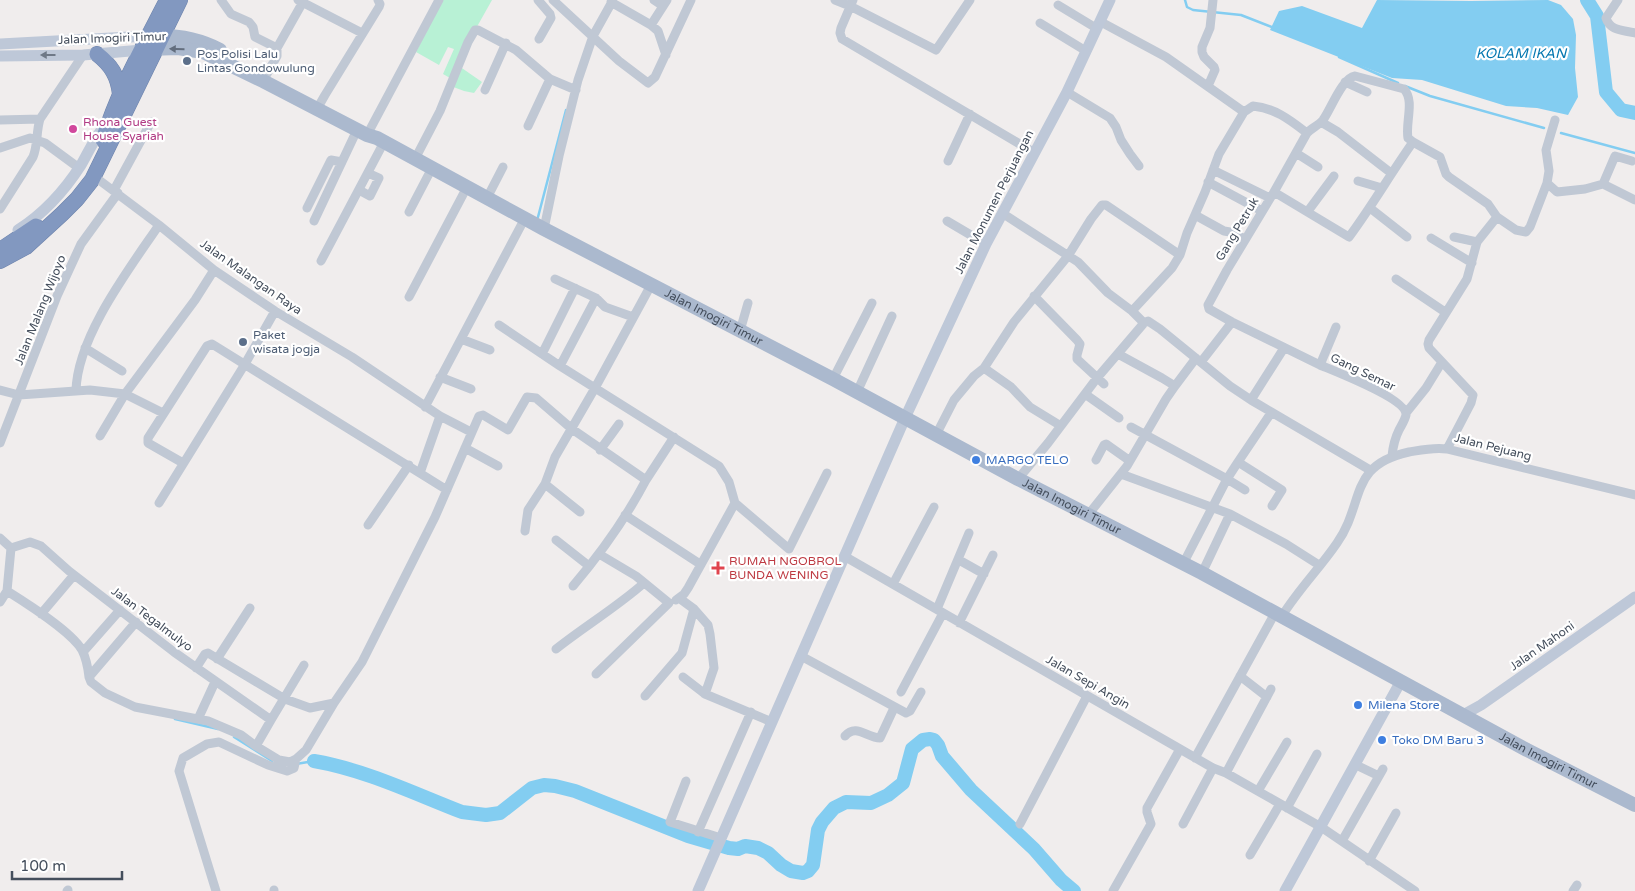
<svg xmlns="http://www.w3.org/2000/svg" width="1635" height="891" viewBox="0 0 1635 891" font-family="'Varela Round',sans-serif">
<rect width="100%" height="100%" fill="#f0eded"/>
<path fill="#b8f1d5" d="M442 0H492L456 64 482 82 474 93 464 91 448 85 450 78 443 74 454 49 448 47 439 65 416 52Z"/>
<path fill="#83cdf1" d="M1377 0 1471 1 1548 0 1561 5 1573 19 1576 35 1575 68 1578 97 1568 115 1537 108 1506 106 1422 80 1392 78 1270 30 1279 11 1302 6 1362 28Z"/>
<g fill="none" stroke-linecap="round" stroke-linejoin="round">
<path stroke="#83cdf1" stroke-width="2.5" d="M1185 0 1187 7 1193 10 1241 15 1274 28
M1339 57 1398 83
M1405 86 1430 96 1544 128
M1561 133 1635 153
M538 217 566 110
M175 719 218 729
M234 737 272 761
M296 764 314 761"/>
<path stroke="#83cdf1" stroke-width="14" d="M1587 0 1597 16 1606 92 1621 110 1635 113
M314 761C366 770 413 793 462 812L486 815 500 813 532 788 544 785 555 786 575 791 688 836 729 848 738 849 745 846 758 848 768 853 781 865 791 871 803 873 808 871 813 865 818 830 822 822 834 808 846 802 871 803 888 795 903 783 912 749 923 740 930 739 934 740 938 745 942 756 971 790 1034 849 1061 880 1074 891"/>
<g stroke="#6d83ab" stroke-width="16">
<path id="highway" d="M97 54C111 65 118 76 120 94
M103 140C118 91 144 45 167 0
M0 250 36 226
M0 261 26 247 62 214 77 199 92 180 180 0"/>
</g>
<path stroke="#c0c8d4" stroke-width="9" d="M221 0 231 14 249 22 253 27 255 37 277 48
M298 0 362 33
M538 0 550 14 551 18 539 39
M553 0 619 61 648 83 655 77 691 0
M654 0 663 6
M835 0 850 6 936 50 970 0
M853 0 841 28 840 33 842 39 1035 153
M1618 0 1606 18C1610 31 1623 30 1635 33
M611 2 651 25 658 31 666 55
M1058 5 1096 28
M1101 22 1166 57 1244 112 1219 154 1205 192 1187 233 1180 255 1172 268 1132 311
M1040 23 1086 51
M651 25 667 0
M263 81 277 56V48L304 0
M1345 82 1367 92
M1208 86 1215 70 1214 67 1204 57 1202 52V47L1210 28 1213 0
M485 90 506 43
M1067 92 1110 118 1116 127 1121 140 1130 154 1139 166
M317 109 325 95 379 7 380 4 378 0
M1244 112 1253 106C1275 108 1290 120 1307 133 1312 128 1319 125 1323 120 1331 109 1342 78 1355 76L1404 89C1415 101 1405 123 1408 138L1413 142
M0 120 40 119
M1321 122 1338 132 1391 173
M528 126 550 79
M367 135 439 0
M0 148 30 138 45 143 79 168
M1296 153 1318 167
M415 159 440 111 468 42 475 30H478L516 50 550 79 576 90
M948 161 970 114
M1213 170 1270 198
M99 180 159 225 214 270 275 311 352 357 440 416 471 432
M1358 181 1382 188
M1208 182 1262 211
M1547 183 1557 192 1585 189 1603 184 1615 156 1632 161
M1603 184 1635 200
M114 190 151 122
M359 190 370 196 379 178 368 173
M1274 192 1307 133
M487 198 503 167
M307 208 331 160 342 162
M1370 208 1407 237
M0 209 33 157C38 145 36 132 40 119L83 55
M1308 211 1334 176
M409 212 432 168
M1002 213 1078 262 1108 293 1132 311 1144 323
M1195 215 1224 231 1230 232 1245 239
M314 221 357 130
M947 221 986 244
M544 229 559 156 578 80 593 36 613 0
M1454 237 1477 242
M1431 238 1472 263
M321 261 384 142
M555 279 596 298 605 307 633 317
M1396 279 1445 312
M1034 296 1077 340 1080 344 1077 355V359L1104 384
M409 297 467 187
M499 325 560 366 719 466 729 482 735 503 789 549 827 473
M1336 327 1320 365 1232 322 1209 309 1208 305 1227 270 1274 192 1349 237C1372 206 1391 173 1413 142L1440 157 1446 174 1449 177 1488 204 1497 217
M740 331 748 303
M461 339 490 350
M85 348 122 371
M542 354 575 288
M1201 362 1232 322
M1320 365C1334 371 1407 399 1406 415 1405 420 1401 426 1399 430 1395 438 1393 446 1392 456
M560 366 596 298
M984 368 1011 387 1030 407 1061 426
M440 377 471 389
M833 379 872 303
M1175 386 1196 358
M0 390 19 395 90 390 125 394 163 413
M76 391C77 337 129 269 159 225
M857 392 892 316
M1085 394 1119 418
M1251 400 1284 348
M425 407 525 218
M1406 413 1426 388 1442 362
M1131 427 1227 479 1183 564
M936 435 954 400 974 376 984 368 1014 322 1068 256 1091 219 1102 205H1106L1180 255
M100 436 125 394 195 300 214 270
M0 443 57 296 81 244 118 193
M465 448 498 466
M1447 449 1471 403 1473 395 1429 348 1428 344 1429 340 1467 279 1477 242 1497 217 1516 230 1526 232 1530 227 1547 183 1549 171 1546 150 1555 120
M600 450 619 424
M1096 460 1104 445 1106 444 1130 461
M1238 462 1271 413
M183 463 148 443V438L207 346 212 344 447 490
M420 473 440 416
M1121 474 1230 514 1286 544 1319 565
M1018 479 1048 443 1097 378 1144 323 1148 321 1160 329 1230 386 1251 400 1370 470
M646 480 674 437
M545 484 580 512
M1245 490 1227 479 1238 462 1282 490 1272 506
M159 503 245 364 275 311
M625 515 700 564
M1088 515 1127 466 1166 399 1175 386 1162 378 1118 354
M368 525 409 465
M525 531 528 510 545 484 555 457 595 388 651 285
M0 538 11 548
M556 540 589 566
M11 548 30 542 41 546 69 571 174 652 271 720 304 665
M844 556 1180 749 1213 768 1226 773 1321 827 1415 891
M959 560 984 574
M1202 573 1230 514
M893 584 934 507
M7 591C26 603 71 631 82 650 86 658 88 668 89 677
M679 598 694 609 708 625 710 634 714 668 705 694 772 722
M676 600 684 594 688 588 735 503
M0 602 7 591 11 548
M937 609 969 533
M41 614 74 575
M1282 616C1298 590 1320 568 1337 543 1365 503 1348 465 1409 452 1421 450 1434 447 1447 449L1635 495
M136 622 89 677 91 682 105 693 135 707 208 721 241 735 256 746 279 760 290 762 296 759 306 750 334 703 362 662 435 517 479 416 483 415 508 430 527 397 536 398 572 429 646 480C626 518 601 553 573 586
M959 623 993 555
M556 649C585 626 617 607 644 583
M83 652 120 610
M801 656 906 713 910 711 921 692
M217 659 250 608
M196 668 205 654 208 653 285 699 310 708 334 703
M596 674 669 603 636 576 599 554
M1240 676 1267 697
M683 677 705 694
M901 692 943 613
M645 696 682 653 694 609
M198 719 215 682
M845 736C856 723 867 738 880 738L894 708
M256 746 271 720
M1195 758 1275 613
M1356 765 1379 776
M1226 773 1271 689
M686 781 670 822 721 838
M1258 791 1287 742
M1287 808 1317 754
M1020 824 1087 696
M1183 824 1213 768
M698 832 751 712
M1342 841 1383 769
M1250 855 1280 804
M1369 861 1396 813
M67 891 68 890
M216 891 179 771 183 758 207 744 219 742 268 765 287 771 294 768 296 759
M274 891V890
M1113 891 1151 824 1147 812V808L1180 749
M1573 891 1577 885"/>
<path stroke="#bec8d8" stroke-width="11" d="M0 44 148 36
M0 56 83 55 142 50
M18 230C43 214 65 190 81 165 88 153 94 139 103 128
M1463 715 1481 705 1635 597
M698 891 905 418 986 244 1067 92 1110 0
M1285 891 1401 681"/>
<g stroke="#abb9ce" stroke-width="14">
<path d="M154 36C178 35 199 39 220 50"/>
<path id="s1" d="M148 49 178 48 203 52 263 81 367 135 377 138 544 229 833 379 1018 479 1202 573 1527 750 1635 805"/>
</g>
<use href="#highway" stroke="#8298c0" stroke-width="15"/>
</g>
<defs><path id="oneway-solid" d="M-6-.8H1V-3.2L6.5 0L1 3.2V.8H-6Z" transform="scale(1.25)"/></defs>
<use fill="#636e7e" href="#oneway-solid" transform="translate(177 49) rotate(-178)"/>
<use fill="#6f7987" href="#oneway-solid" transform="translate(48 55) rotate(180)"/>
<g fill="#5c6f8a" stroke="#fff" stroke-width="2">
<circle cx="187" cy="61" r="5"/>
<circle cx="243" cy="342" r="5"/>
</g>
<circle fill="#d1479c" stroke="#fff" stroke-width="2" cx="73" cy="129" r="5"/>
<g fill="#3f7fe0" stroke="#fff" stroke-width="2">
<circle cx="976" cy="460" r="5"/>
<circle cx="1358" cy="705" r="5"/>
<circle cx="1382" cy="740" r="5"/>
</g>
<path fill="#e0444e" stroke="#fff" stroke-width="2" d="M715.5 560.5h5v5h5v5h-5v5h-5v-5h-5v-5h5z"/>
<g text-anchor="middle" stroke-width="4.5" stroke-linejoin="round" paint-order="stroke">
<g font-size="12" fill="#444e5c" stroke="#fff">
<text transform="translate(112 38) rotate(-2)" y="4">Jalan Imogiri Timur</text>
<text transform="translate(994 202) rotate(-63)" y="4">Jalan Monumen Perjuangan</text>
<text transform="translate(1237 229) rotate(-59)" y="4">Gang Petruk</text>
<text transform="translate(251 277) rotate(35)" y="4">Jalan Malangan Raya</text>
<text transform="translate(40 310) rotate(-68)" y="4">Jalan Malang Wijoyo</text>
<text dy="4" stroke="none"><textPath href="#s1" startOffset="631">Jalan Imogiri Timur</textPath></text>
<text transform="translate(1363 372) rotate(26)" y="4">Gang Semar</text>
<text transform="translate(1493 447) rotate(14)" y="4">Jalan Pejuang</text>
<text dy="4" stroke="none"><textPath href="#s1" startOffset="1036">Jalan Imogiri Timur</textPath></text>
<text transform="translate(152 619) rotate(37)" y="4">Jalan Tegalmulyo</text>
<text transform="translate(1542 646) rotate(-35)" y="4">Jalan Mahoni</text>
<text transform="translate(1088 682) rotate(30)" y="4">Jalan Sepi Angin</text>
<text dy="4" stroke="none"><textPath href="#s1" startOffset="1576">Jalan Imogiri Timur</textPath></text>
</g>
<g font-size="12" fill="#4e5e75" stroke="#fff" text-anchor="start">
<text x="197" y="58">Pos Polisi Lalu<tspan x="197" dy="14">Lintas Gondowulung</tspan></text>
<text x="253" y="339">Paket<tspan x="253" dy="14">wisata jogja</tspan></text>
</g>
<g font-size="12" fill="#b23c85" stroke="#fff" text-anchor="start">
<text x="83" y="126">Rhona Guest<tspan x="83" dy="14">House Syariah</tspan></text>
</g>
<g font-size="12" fill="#366cbe" stroke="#fff" text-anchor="start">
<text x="986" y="464">MARGO TELO</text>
<text x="1368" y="709">Milena Store</text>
<text x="1392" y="744">Toko DM Baru 3</text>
</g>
<g font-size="12" fill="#be3a42" stroke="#fff" text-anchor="start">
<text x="729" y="565">RUMAH NGOBROL<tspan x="729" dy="14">BUNDA WENING</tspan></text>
</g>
<g font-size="14" font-style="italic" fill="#0477b0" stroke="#fff">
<text x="1521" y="58">KOLAM IKAN</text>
</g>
</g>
<path d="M12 871v8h110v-8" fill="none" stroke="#444e5c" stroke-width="2.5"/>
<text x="20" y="871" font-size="15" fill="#444e5c" stroke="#ffffff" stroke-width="4" paint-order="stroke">100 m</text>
</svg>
